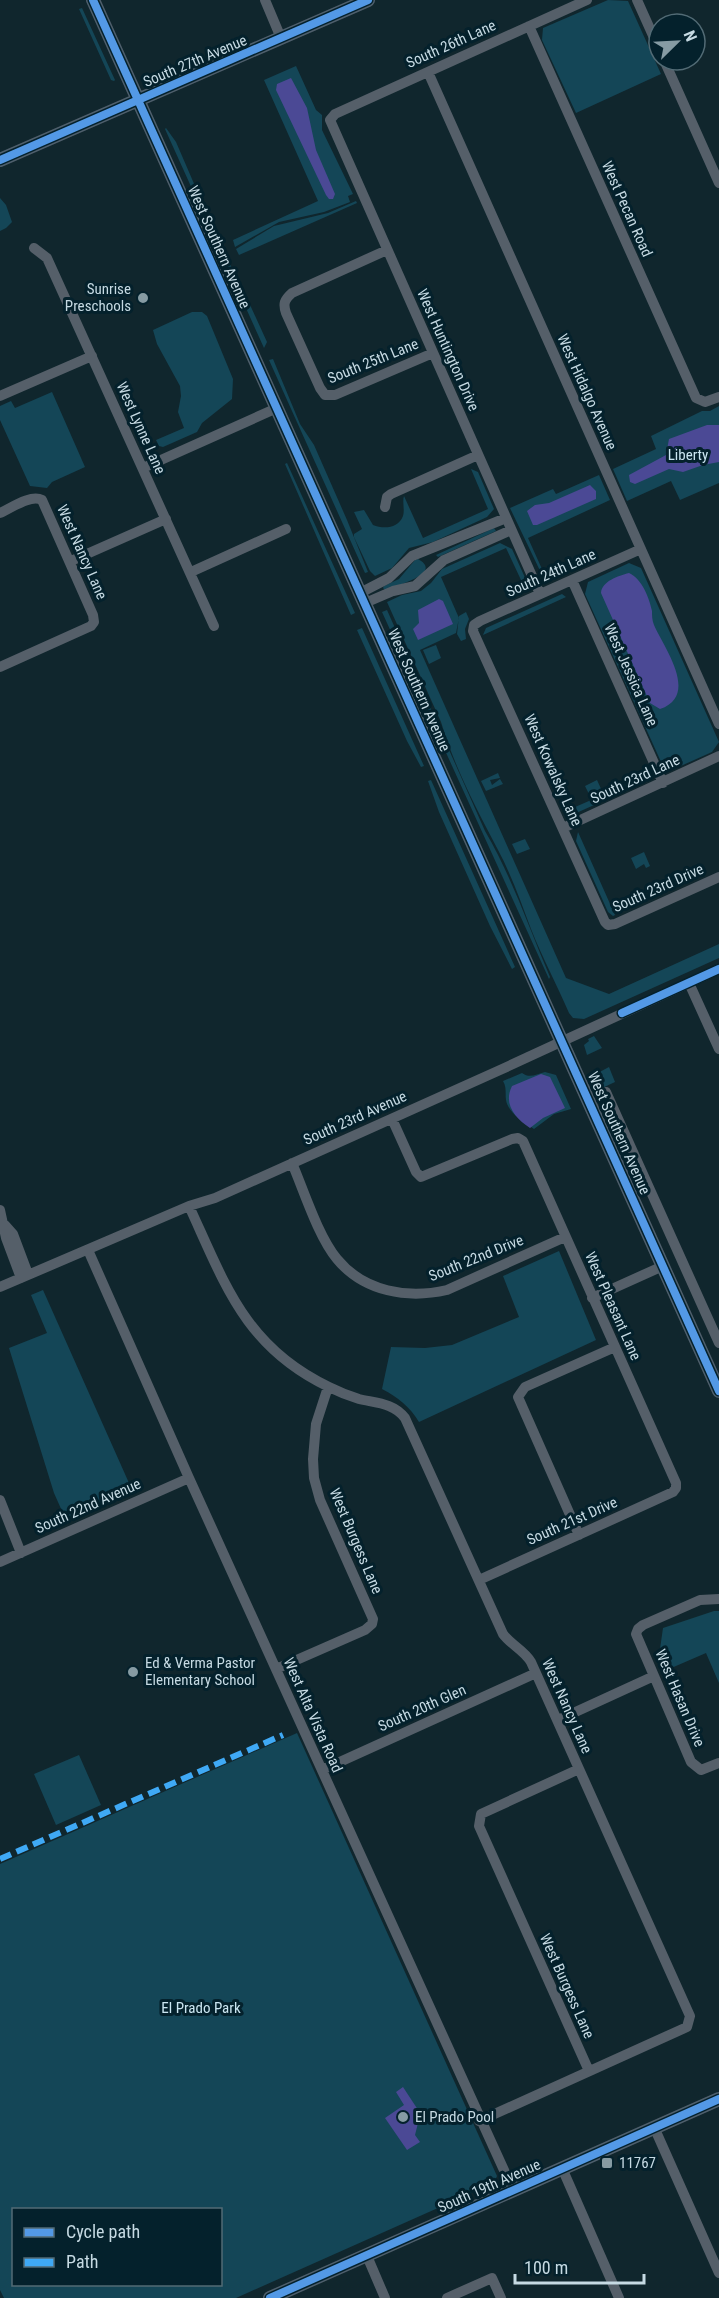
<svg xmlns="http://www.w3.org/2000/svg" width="719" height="2298" viewBox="0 0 719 2298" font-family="'Roboto Condensed',sans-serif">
<rect width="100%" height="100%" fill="#10262d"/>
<path fill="#144657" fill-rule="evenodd" d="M608 0 628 1 661 74 576 113 542 40 543 28Z
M82 8 115 80 114 81 111 80 79 9Z
M296 66 316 110 322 115V130L353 194 348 196 350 202 324 212 279 222 235 247 233 240 318 201 264 80Z
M166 128 176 142 224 253 241 285 267 342 264 348 165 129Z
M0 198 6 205 12 222 6 228 0 231Z
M356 201 357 203 239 255 236 249 274 226 328 213Z
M192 312H202L207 316 233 379 232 399 202 423 197 432 163 447 159 446 156 440 184 428 178 412 181 396 180 386 157 344 153 330Z
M273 359 300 424 314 445 347 520 368 572 365 573 269 360Z
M52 392 85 467 52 482 47 488 30 486 0 420V406L11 401 15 408Z
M719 406V483L680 500 671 481 627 501 613 469 656 449 651 436 702 411H710Z
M287 463 355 613 351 615 285 464Z
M471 469 478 472 494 509 487 517 433 542 409 548 392 568 375 576 370 571 354 537V534L362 529 354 512 364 510 373 525C383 529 398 529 403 516 405 509 402 502 404 496L423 538 488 509Z
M599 475 610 500 528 538 546 578 543 577 510 508 553 489 556 494Z
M494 528 496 531 438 557 436 555Z
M500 543 512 549 527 582 518 596 517 594 522 591 519 583 521 580 506 548 441 577 459 618 456 633 420 650 566 978 609 994 719 944V958L584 1019 573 1018 569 1013C557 985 542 957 531 929 521 902 511 874 497 848 476 808 454 766 441 722L387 602 402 595 421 591 431 583 442 569Z
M418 559C445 574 393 586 385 590L383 588 384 586 399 579 415 560Z
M629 563 641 568 719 742 712 752 674 769 662 764 585 594 588 582Z
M562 594 566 597 483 635 486 628Z
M387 610 485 831C512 877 529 928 550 977L549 979 382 612Z
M466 612 469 619 465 629 466 639 461 641 457 634 459 616Z
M362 628 424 766 421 767 407 741 357 630Z
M436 645 441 658 429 664 423 650Z
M498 773 500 778 490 780 492 785 500 779 503 784 486 791 481 781Z
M646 776 641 784 574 814 566 811Z
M431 780 515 967 512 969 490 926 439 812 428 781Z
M597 780 602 791 590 796 585 786Z
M578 832 615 915 613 916 608 912 576 841Z
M525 839 530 849 517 854 512 844Z
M644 852 650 866 646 868 644 864 636 869 631 858Z
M594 1036 602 1048 587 1055 584 1045 589 1041 588 1039Z
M609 1067 615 1082 600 1089 594 1075Z
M545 1072 556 1075 571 1109 554 1114 534 1129C524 1122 508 1113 506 1100 505 1093 507 1088 503 1081L522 1073C530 1079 536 1074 545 1072Z
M559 1251 596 1340 419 1422C409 1406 399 1398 382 1389L391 1347 425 1348 452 1345 519 1317 503 1276Z
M43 1290 133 1492 66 1520 54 1493 9 1348 47 1333 31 1295Z
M714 1611H719V1683L706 1653 669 1669 660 1649 663 1628Z
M297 1733 497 2176 494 2183 236 2298H4L0 2290V1864ZM14 2210H220V2284H14Z
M79 1755 101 1805 56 1825 34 1774Z"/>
<path fill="#4b4995" d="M291 78 307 108 316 150 335 194 333 199H329L326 195 276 90 277 84Z
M707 425H719V462L703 465 683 472 669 469 635 484 630 482 629 475 666 455 669 439Z
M590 485 596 491V499L537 525H533L527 511 535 505 549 503Z
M629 573C642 579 649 597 652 611 652 616 652 620 654 625 664 648 700 695 660 709L650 703 601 593C602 581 618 576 629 573Z
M439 599 443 601 453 624 418 640 413 629 419 623 418 610Z
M541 1074 550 1077 565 1108 543 1118 530 1128C515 1118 503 1104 512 1086Z
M403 2087 424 2119 418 2123 415 2135 420 2142 407 2150 385 2118 404 2105 396 2092Z"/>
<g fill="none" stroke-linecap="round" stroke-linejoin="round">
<path stroke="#555f69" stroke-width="10" d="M265 0 281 38
M637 0 659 49
M529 26 696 398 705 402 719 397
M664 60 719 183
M428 72 719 724
M34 248 47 258 214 626
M387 250 292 293C284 300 283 304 286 313L320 388 325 395H335L433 353
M0 396 92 356
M143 468 277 408
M385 507 387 497 391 494 478 455
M0 513C11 508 31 494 42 500L93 615 94 622 91 626 0 667
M641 549 480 621 474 625 473 631 605 922 608 925 615 924 719 877
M71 561 166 519
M191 572 286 529
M572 580 663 783
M360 593 389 578 412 556 506 518
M540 594 330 120 335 114 587 0
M365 603 393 591 415 586 444 560 511 530
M563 828 719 756
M689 983 719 1049
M606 1092 719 1343
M392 1119 416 1172 421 1177 512 1139 518 1138 523 1141 676 1483V1488L673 1492 479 1580
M292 1163C304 1191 318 1236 337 1259 364 1292 408 1299 447 1290L565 1237
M189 1206C225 1284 245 1347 329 1387 339 1392 349 1396 359 1399 376 1403 394 1403 405 1418L503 1634C511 1645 524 1650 531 1662L690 2016 687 2027 479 2121
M0 1210 6 1238 21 1278
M5 1225 13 1234 28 1274
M88 1250 189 1478 513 2190
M0 1287 189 1206 215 1198 500 1070 719 969
M592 1298 663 1266
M0 1500 21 1553
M579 1535 518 1397 525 1387 615 1347
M0 1562 189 1478
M719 1599 700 1600 643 1625 638 1629 636 1634 691 1762 701 1770 719 1763
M276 1669 365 1630 372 1624 373 1619 320 1500 314 1478 313 1459 316 1424 328 1387
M558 1720 654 1676
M579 1769 481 1814 479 1826 589 2071
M322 1770 536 1673
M654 2127 719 2273
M562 2168 619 2298
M367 2256 385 2298
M447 2298 492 2278 501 2298"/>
<path stroke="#4f5f6c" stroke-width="14" d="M93 0 719 1391
M0 160 368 0
M270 2298 719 2099"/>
<path stroke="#3fa9f5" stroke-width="6" stroke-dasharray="12 6" stroke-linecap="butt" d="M0 1859 283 1735"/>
<g stroke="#04212c" stroke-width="11">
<path id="cycleway" d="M93 0 719 1391
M0 160 368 0
M622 1013 719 969
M270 2298 719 2099"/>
</g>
<use href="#cycleway" stroke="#5399e6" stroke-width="8"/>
</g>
<g fill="#869ba3" stroke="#04212c" stroke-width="2">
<circle cx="143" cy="298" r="6"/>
<circle cx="133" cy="1672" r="6"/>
<circle cx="403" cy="2117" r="6"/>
<rect x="601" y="2157" width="12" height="12" rx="3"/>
</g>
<g text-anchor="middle" stroke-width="6" stroke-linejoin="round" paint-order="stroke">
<g font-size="15" fill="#c6dae3" stroke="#04212c">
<text transform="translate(451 44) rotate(-24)" y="5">South 26th Lane</text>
<text transform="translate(195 61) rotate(-23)" y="5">South 27th Avenue</text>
<text transform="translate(627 209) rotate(66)" y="5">West Pecan Road</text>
<text transform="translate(219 247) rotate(66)" y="5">West Southern Avenue</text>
<text transform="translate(448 350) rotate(66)" y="5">West Huntington Drive</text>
<text transform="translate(373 361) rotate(-22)" y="5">South 25th Lane</text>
<text transform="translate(587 392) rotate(66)" y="5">West Hidalgo Avenue</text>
<text transform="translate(141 428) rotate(66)" y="5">West Lynne Lane</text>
<text transform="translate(82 552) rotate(66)" y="5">West Nancy Lane</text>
<text transform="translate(551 573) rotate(-24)" y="5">South 24th Lane</text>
<text transform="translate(631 675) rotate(66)" y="5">West Jessica Lane</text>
<text transform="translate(419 690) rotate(66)" y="5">West Southern Avenue</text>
<text transform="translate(553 770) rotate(66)" y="5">West Kowalsky Lane</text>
<text transform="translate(635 779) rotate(-25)" y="5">South 23rd Lane</text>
<text transform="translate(658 888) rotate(-24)" y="5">South 23rd Drive</text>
<text transform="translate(355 1118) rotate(-24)" y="5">South 23rd Avenue</text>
<text transform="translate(619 1133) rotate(66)" y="5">West Southern Avenue</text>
<text transform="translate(476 1258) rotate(-22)" y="5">South 22nd Drive</text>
<text transform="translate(613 1306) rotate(66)" y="5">West Pleasant Lane</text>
<text transform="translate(88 1506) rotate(-24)" y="5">South 22nd Avenue</text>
<text transform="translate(572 1521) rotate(-24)" y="5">South 21st Drive</text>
<text transform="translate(356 1541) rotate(67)" y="5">West Burgess Lane</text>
<text transform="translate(680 1698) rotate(67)" y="5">West Hasan Drive</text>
<text transform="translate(567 1706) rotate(66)" y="5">West Nancy Lane</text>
<text transform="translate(422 1708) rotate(-24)" y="5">South 20th Glen</text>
<text transform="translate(313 1715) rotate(66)" y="5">West Alta Vista Road</text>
<text transform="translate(567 1986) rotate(66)" y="5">West Burgess Lane</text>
<text transform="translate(489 2186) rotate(-24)" y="5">South 19th Avenue</text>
</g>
<g font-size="15" fill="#c6dae3" stroke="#04212c" text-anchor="start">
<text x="131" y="294" text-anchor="end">Sunrise<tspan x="131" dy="17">Preschools</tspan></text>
<text x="145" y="1668">Ed &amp; Verma Pastor<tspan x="145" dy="17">Elementary School</tspan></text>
<text x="415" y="2122">El Prado Pool</text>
<text x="619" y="2168">11767</text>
</g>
<g font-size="15" fill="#cbe6f1" stroke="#04212c">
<text x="688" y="460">Liberty</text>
<text x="201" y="2013">El Prado Park</text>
</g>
</g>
<rect x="12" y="2208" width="210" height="78" fill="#04212c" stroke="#526b75" stroke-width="1.5"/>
<rect x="24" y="2228" width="30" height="9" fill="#5399e6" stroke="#526b75" stroke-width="1.5"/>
<text x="66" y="2238" font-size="18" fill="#c6dae3">Cycle path</text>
<rect x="24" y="2258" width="30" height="9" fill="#3fa9f5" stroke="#526b75" stroke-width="1.5"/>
<text x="66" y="2268" font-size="18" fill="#c6dae3">Path</text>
<g transform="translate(677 42) rotate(66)"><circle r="28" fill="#04212c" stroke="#526b75" stroke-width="1.5"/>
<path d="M0-4.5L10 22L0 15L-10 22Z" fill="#869ba3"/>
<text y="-9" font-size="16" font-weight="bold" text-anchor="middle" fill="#c6dae3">N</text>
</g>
<path d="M515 2274v9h129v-9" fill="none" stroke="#c6dae3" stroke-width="3"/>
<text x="524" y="2274" font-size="18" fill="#c6dae3" stroke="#04212c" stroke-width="4.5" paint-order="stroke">100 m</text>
</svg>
